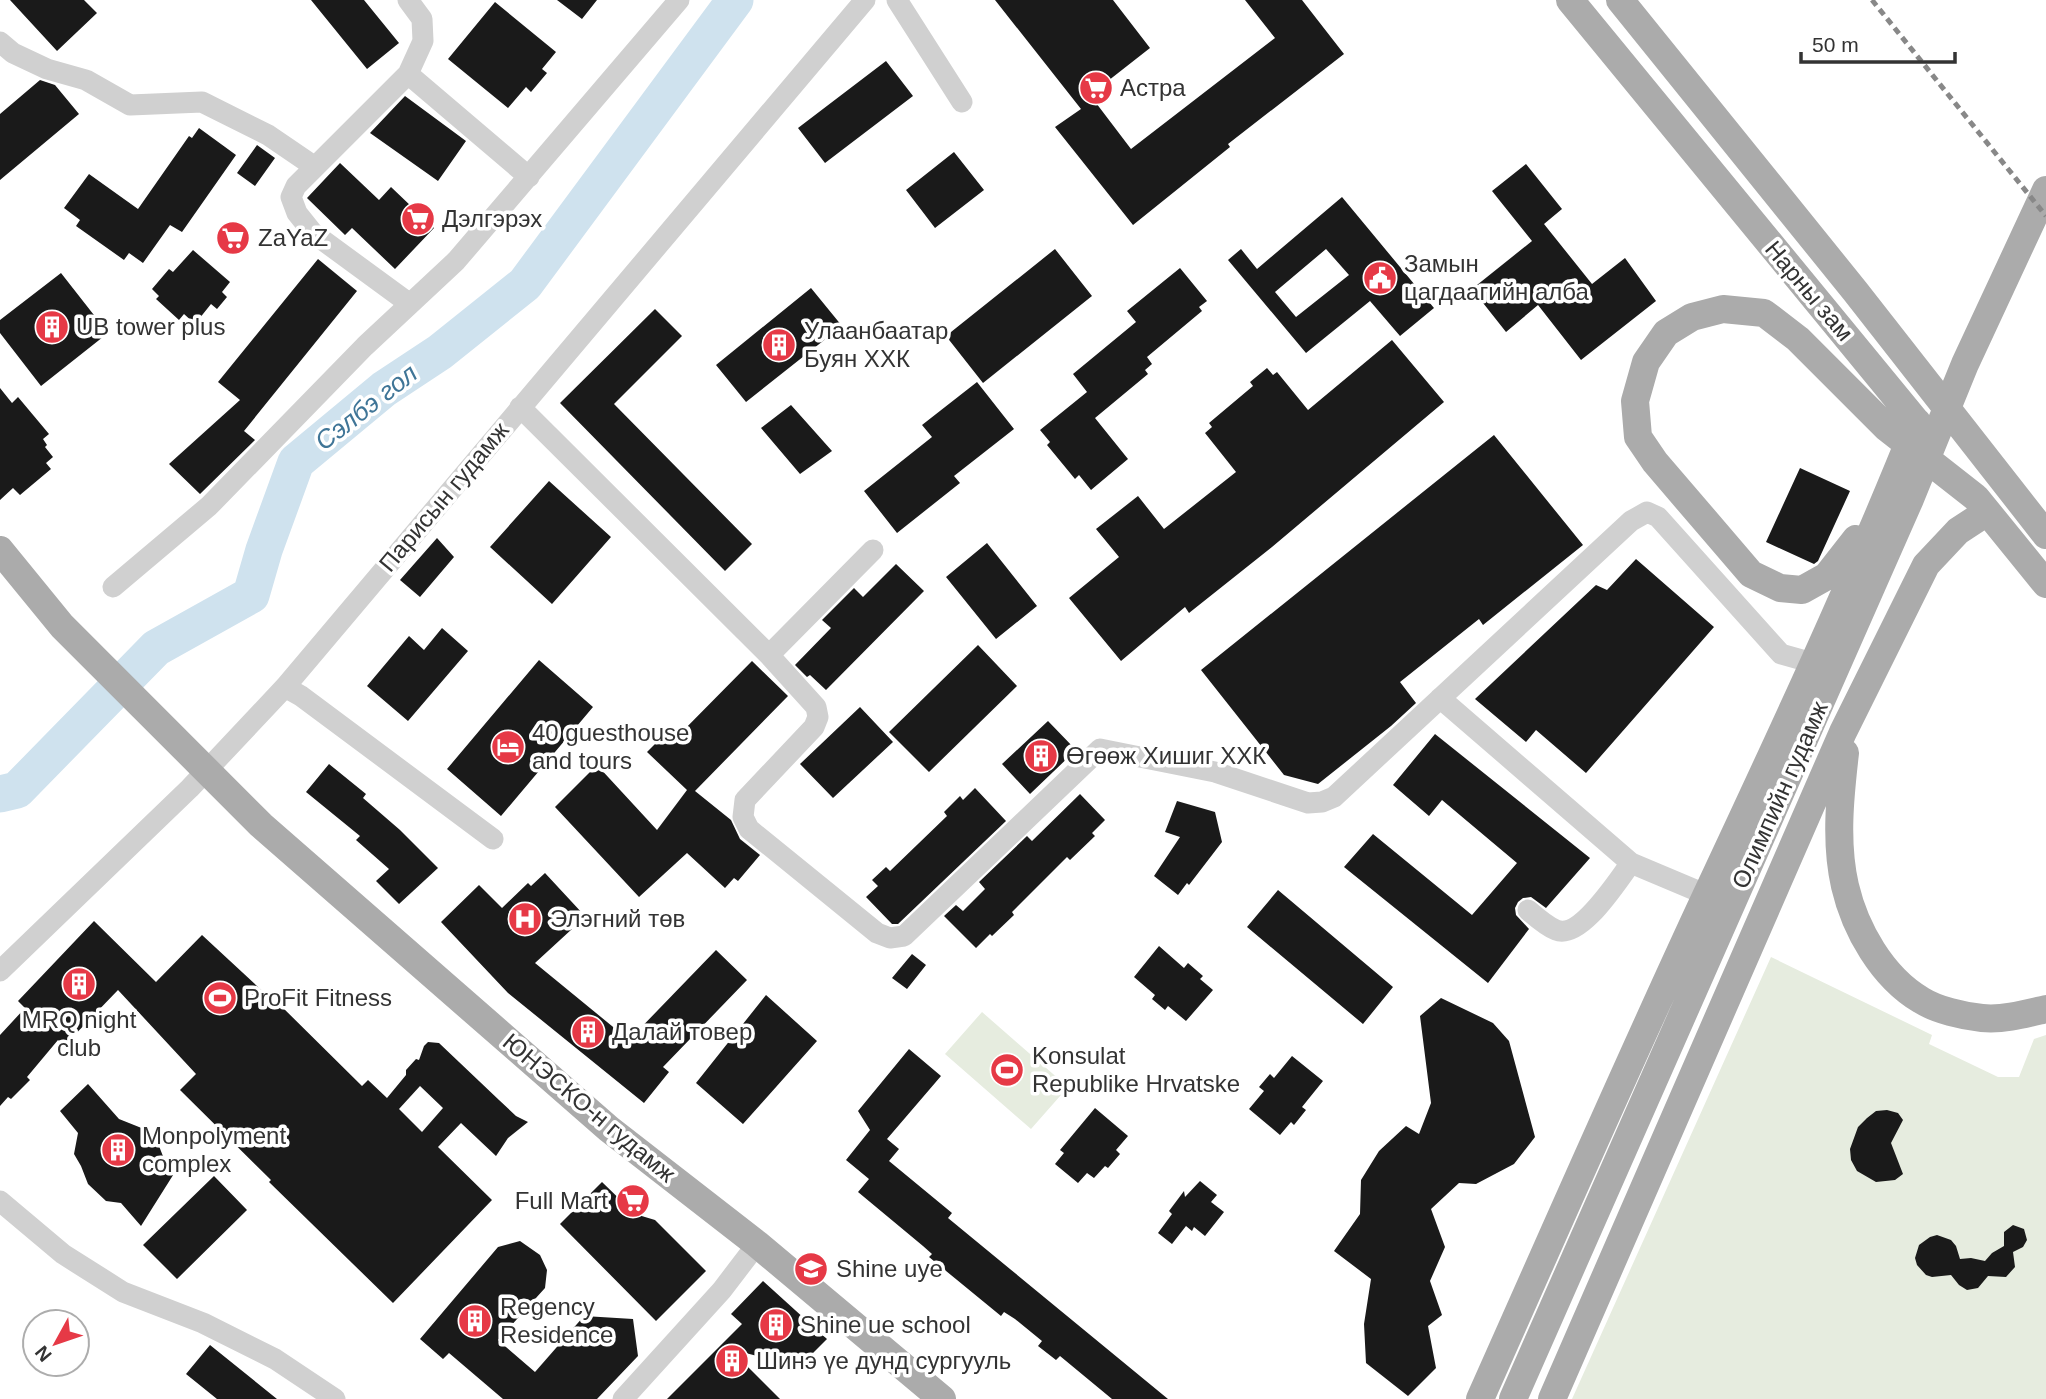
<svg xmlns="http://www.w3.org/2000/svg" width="2046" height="1399" viewBox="0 0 2046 1399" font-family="Arial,sans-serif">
<rect width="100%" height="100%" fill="#fff"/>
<path fill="#e6ecdf" d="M1771 957 1932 1035 1929 1044 1998 1077H2019L2034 1039 2046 1035V1399H1572Z
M982 1012 1068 1087 1031 1129 945 1054Z"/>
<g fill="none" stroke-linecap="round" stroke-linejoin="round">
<path stroke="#cfe2ee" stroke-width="37" d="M0 794 17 790 156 648 251 595 264 550 296 462 384 389 440 352 525 284 735 0"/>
</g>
<path fill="#1a1a1a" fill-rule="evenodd" d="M10 0H84L97 13 57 51Z
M311 0H364L399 43 367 69Z
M557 0H597L582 19Z
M995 0H1113L1150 48 1090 95 1131 149 1275 38 1245 0H1302L1344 54 1228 144 1230 147 1133 225 1055 127 1081 109Z
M495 2 556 52 542 69 547 73 531 92 526 87 508 108 448 59Z
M886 61 913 96 825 163 798 128Z
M40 80 55 85 79 114 0 180V114Z
M405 96 466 141 438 181 370 133Z
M199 128 236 155 182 232 170 225 143 263 129 253 124 260 76 226 80 220 64 208 89 174 138 209 189 136 192 138Z
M257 145 275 158 255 186 237 173Z
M954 152 984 190 935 228 906 190Z
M340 163 379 200 391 187 434 228 395 269 352 228 345 235 307 198Z
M1526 164 1562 209 1544 224 1592 284 1625 258 1656 301 1581 360 1538 305 1506 332 1472 289 1532 241 1492 191Z
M1342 197 1434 308 1400 336 1370 301 1306 353 1228 260 1241 249 1257 269ZM1326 249 1349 275 1296 317 1275 292Z
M1055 249 1092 296 983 383 946 336Z
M193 250 230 282 222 292 227 297 217 309 211 304 195 324 184 314 179 320 156 299 159 296 152 289 169 269 173 272Z
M318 259 357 291 244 431 255 440 200 494 169 464 240 400 218 382Z
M1180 268 1207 301 1199 307 1202 311 1147 357 1152 364 1145 370 1148 374 1095 418 1128 459 1091 490 1079 475 1075 479 1047 445 1050 442 1040 430 1087 392 1073 374 1136 322 1127 311Z
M61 273 108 333 41 386 0 333V320Z
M811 288 842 326 746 402 716 365Z
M655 309 682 336 614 404 752 544 725 571 560 403Z
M1392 340 1444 402 1272 547 1189 613 1185 607 1121 661 1069 598 1119 557 1096 529 1138 496 1164 529 1236 472 1205 433 1212 427 1209 423 1253 386 1250 382 1267 368 1273 375 1277 372 1308 410Z
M977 382 1014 429 954 476 960 483 897 533 864 491 932 437 922 425Z
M0 388 12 403 18 397 49 434 43 439 47 445 45 447 53 457 46 463 51 469 20 495 13 488 0 500Z
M791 405 832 451 800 474 761 428Z
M1494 435 1583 545 1483 625 1479 619 1400 682 1416 703 1391 726 1318 784 1284 775 1201 670Z
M1800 468 1850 491 1818 561 1814 564 1766 542Z
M549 481 611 537 552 604 490 547Z
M437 538 454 557 420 597 400 580Z
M987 543 1037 606 996 639 946 577Z
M1636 559 1714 627 1586 773 1536 730 1526 742 1475 699 1596 585 1607 590Z
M896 564 924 591 826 690 810 675 807 677 795 665 831 628 822 620 854 588 863 597Z
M442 628 468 651 408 721 367 686 409 636 424 650Z
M978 645 1017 686 929 772 889 732Z
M539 660 593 707 501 816 447 769Z
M752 661 788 696 695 791 731 820 740 839 760 855 738 881 734 878 725 888 687 853 639 897 555 807 597 765 657 830 687 790 647 752 665 734 673 741Z
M860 707 893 742 833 798 800 764Z
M1048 721 1076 750 1030 794 1002 764Z
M1435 734 1590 858 1546 908 1531 897 1523 898 1518 902 1515 908 1516 915 1529 929 1488 983 1344 867 1373 834 1472 915 1517 863 1442 800 1429 816 1393 785Z
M329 764 366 794 363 798 400 830 438 868 399 904 376 881 389 869 356 840 360 836 306 792Z
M975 788 1006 821 898 924H892L866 897 878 886 872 880 886 867 890 871 947 816 944 812 960 796 963 800Z
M1080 794 1105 820 1092 833 1095 836 1070 860 1067 857 1012 912 1014 915 992 936 990 934 976 948 944 916 956 905 963 911 985 889 979 882 1027 836 1032 841Z
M1177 801 1215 812 1222 842 1189 885 1187 883 1178 895 1154 876 1180 837 1165 832Z
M545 873 583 914 570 927 572 929 535 963 629 1040 716 950 747 980 663 1067 669 1072 644 1103 508 993 441 922 479 885 502 908 528 883 531 886Z
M1278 890 1393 987 1363 1024 1247 927Z
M94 921 156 982 202 935 271 999 273 998 362 1086 368 1080 387 1098 406 1075V1070L416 1059 419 1060 424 1046 428 1042 439 1043 499 1100 516 1116 528 1122 508 1138 496 1156 461 1123 438 1147 492 1200 393 1303 269 1182 271 1180 180 1090 196 1074 118 990 64 1046 58 1040 27 1077 30 1080 11 1099 8 1097 0 1106V1035L25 1008 18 1001ZM420 1086 443 1108 422 1132 399 1109Z
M1159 946 1184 968 1188 963 1203 976 1200 979 1213 990 1186 1021 1168 1006 1165 1010 1152 999 1155 995 1134 977Z
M912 954 926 965 907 989 892 978Z
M766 995 817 1041 743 1124 696 1083Z
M1441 998 1493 1023 1509 1041 1535 1137 1514 1164 1476 1184 1459 1183 1431 1209 1445 1247 1430 1281 1442 1315 1428 1326 1436 1368 1408 1396 1366 1363 1364 1324 1371 1279 1334 1251 1360 1214 1361 1180 1379 1151 1406 1126 1419 1134 1431 1103 1420 1016Z
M909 1049 941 1076 887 1139 899 1149 889 1161 952 1213 948 1218 1168 1399H1112L1060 1356 1056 1360 1038 1346 1042 1341 1015 1319 1004 1312 1001 1316 929 1257 932 1254 923 1246 858 1192 869 1179 846 1160 870 1130 858 1111Z
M1292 1056 1323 1081 1302 1107 1306 1110 1294 1125 1291 1122 1280 1135 1249 1109 1264 1091 1259 1087 1270 1074 1274 1078Z
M88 1084 119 1119 144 1129 159 1146 166 1164 175 1172 141 1226 121 1203 106 1201 88 1184 81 1166 74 1154 78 1133 60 1111Z
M1095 1108 1128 1136 1116 1150 1120 1154 1108 1168 1105 1166 1094 1178 1087 1173 1078 1183 1055 1164 1064 1153 1060 1150Z
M1887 1110 1898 1113 1903 1120 1891 1143 1903 1174 1895 1180 1876 1182 1857 1171 1851 1160 1850 1149 1858 1127 1867 1118 1876 1111Z
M214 1176 247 1210 177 1279 143 1245Z
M1200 1181 1217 1195 1211 1202 1224 1212 1205 1236 1194 1227 1192 1231 1186 1226 1172 1244 1158 1233 1172 1214 1169 1211 1184 1191 1185 1197Z
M602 1182 635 1214 655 1220 706 1271 656 1321 560 1224Z
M2013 1225 2024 1229 2027 1240 2023 1247 2013 1252 2015 1267 2006 1277 1988 1276 1978 1288 1967 1290 1959 1285 1951 1275 1932 1277 1926 1275 1917 1265 1915 1258 1919 1245 1930 1237 1937 1235 1951 1240 1956 1246 1960 1259 1971 1258 1985 1261 1992 1253 2004 1246V1232Z
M520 1241 540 1255 547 1270 545 1288 498 1340 535 1372 584 1316 633 1319 638 1356 597 1399H503L449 1353 443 1359 420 1339 498 1247Z
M763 1281 827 1339 799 1367 730 1349 780 1399H667L742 1324 731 1314Z
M210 1345 277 1399H217L186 1374Z"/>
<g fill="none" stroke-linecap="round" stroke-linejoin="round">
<path stroke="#d0d0d0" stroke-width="21" d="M408 0 422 19 423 41 408 74 529 177
M897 0 962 102
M0 42 13 53 47 69 86 80 130 105 202 102 268 135 315 167 296 186 291 197 297 213 313 233 410 304
M315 167 408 74
M520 407 769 655 816 707 818 717 814 727 745 800 743 817 749 829 877 933 890 938 904 936 1100 749 1215 772 1308 803 1322 802 1334 797 1631 521 1647 512 1658 517 1781 654 1813 663
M113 587 209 506 365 346 456 261 679 0
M769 655 873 550
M285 687 301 696 493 839
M1440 698 1631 863 1707 895
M1528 910C1536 917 1546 926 1556 930 1581 940 1617 881 1631 863
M0 971 190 788 285 687 865 0
M0 1201 63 1254 123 1292 203 1323 275 1359 335 1399
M623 1399 722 1290 757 1244"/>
<path stroke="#ababab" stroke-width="28" d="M1570 0 1928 436
M1620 0 1855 291 2046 535
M1977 499 2046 584
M1856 539 1827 576 1802 590 1780 588 1751 574 1655 462 1638 437 1635 401 1646 362 1666 333 1692 317 1723 309 1764 313 1798 339 1887 428 1975 497
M0 550 62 626 261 825 609 1129 757 1244 942 1399
M1845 753C1840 796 1835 843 1845 886 1855 929 1882 977 1921 1000 1937 1010 1963 1016 1982 1018 2004 1020 2025 1014 2046 1009
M1480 1399C1555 1231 1629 1061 1707 894 1780 738 1853 582 1917 422
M1513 1399 1910 499 1965 364 2046 190
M1552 1399 1843 732 1926 565 1958 531 1987 512"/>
<path stroke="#888" stroke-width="5" stroke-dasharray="7 5" stroke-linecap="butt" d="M1872 0 2046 216"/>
</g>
<defs>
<g id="supermarket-disc" transform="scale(1.75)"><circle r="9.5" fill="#e63946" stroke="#fff"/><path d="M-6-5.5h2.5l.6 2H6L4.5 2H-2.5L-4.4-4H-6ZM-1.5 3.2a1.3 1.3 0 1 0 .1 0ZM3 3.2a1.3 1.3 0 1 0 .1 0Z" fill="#fff"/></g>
<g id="civic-disc" transform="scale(1.75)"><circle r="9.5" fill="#e63946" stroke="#fff"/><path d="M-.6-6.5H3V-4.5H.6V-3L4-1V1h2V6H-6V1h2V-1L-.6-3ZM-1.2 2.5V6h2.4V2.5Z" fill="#fff"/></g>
<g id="building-disc" transform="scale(1.75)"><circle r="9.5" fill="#e63946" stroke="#fff"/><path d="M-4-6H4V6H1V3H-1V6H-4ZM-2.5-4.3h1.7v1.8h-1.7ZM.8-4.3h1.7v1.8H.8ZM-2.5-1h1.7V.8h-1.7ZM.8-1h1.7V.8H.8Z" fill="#fff"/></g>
<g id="hotel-disc" transform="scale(1.75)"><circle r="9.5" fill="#e63946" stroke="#fff"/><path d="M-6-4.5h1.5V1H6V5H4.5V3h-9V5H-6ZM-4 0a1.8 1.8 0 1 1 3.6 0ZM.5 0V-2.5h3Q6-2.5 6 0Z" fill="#fff"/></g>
<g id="hospital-disc" transform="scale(1.75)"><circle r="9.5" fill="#e63946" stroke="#fff"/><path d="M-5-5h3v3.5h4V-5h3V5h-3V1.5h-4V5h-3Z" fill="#fff"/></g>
<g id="stadium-disc" transform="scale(1.75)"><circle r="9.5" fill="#e63946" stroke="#fff"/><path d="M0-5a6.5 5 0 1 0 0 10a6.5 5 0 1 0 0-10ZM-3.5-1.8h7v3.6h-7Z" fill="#fff"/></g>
<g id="school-disc" transform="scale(1.75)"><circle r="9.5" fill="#e63946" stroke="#fff"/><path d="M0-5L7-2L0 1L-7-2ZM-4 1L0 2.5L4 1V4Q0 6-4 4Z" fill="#fff"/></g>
</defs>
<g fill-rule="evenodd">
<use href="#supermarket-disc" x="1096" y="88"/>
<use href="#supermarket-disc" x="418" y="219"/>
<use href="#supermarket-disc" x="233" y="238"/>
<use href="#civic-disc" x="1380" y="278"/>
<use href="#building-disc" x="52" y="327"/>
<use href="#building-disc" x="779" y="345"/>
<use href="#hotel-disc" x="508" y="747"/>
<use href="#building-disc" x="1041" y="756"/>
<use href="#hospital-disc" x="525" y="919"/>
<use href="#building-disc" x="79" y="984"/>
<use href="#stadium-disc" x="220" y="998"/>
<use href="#building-disc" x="588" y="1032"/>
<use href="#stadium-disc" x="1007" y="1070"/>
<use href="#building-disc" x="118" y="1150"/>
<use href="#supermarket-disc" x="633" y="1201"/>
<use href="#school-disc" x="811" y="1269"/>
<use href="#building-disc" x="475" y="1321"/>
<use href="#building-disc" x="776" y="1325"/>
<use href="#building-disc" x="732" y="1361"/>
</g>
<g text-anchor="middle" stroke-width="7" stroke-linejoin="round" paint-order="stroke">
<g font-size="24" fill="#333" stroke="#fff" text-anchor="start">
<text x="1120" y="96">Астра</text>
<text x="442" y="227">Дэлгэрэх</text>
<text x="258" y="246">ZaYaZ</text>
<text x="1404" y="272">Замын<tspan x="1404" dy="28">цагдаагийн алба</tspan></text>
<text x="76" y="335">UB tower plus</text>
<text x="804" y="339">Улаанбаатар<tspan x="804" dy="28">Буян ХХК</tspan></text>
<text x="532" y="741">40 guesthouse<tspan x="532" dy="28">and tours</tspan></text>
<text x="1066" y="764">Өгөөж Хишиг ХХК</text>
<text x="550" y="927">Элэгний төв</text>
<text x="244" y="1006">ProFit Fitness</text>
<text x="79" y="1028" text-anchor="middle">MRQ night<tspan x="79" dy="28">club</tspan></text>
<text x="612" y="1040">Далай товер</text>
<text x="1032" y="1064">Konsulat<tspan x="1032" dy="28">Republike Hrvatske</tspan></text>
<text x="142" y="1144">Monpolyment<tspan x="142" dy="28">complex</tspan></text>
<text x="608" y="1209" text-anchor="end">Full Mart</text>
<text x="836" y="1277">Shine uye</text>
<text x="500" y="1315">Regency<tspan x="500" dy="28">Residence</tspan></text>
<text x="800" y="1333">Shine ue school</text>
<text x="756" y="1369">Шинэ үе дунд сургууль</text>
</g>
<g font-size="24" fill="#333" stroke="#fff">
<text transform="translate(1809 291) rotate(50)" y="8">Нарны зам</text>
<text transform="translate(444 497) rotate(-50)" y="8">Парисын гудамж</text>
<text transform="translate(1780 795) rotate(-66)" y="8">Олимпийн гудамж</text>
<text transform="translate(589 1108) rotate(40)" y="8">ЮНЭСКО-н гудамж</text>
</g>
<g font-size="26" font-style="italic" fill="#3f7597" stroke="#fff">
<text transform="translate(366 407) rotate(-38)" y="9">Сэлбэ гол</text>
</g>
</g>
<g transform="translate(56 1343) rotate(230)"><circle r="33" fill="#ffffff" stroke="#adadad" stroke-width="2"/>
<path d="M0-5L12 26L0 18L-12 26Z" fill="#e63946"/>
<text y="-10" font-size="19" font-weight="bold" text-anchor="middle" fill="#333333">N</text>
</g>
<path d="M1801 52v10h154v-10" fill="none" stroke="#333333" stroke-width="3.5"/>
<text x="1812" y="52" font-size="21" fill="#333333" stroke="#ffffff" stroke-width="5" paint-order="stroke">50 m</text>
</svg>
